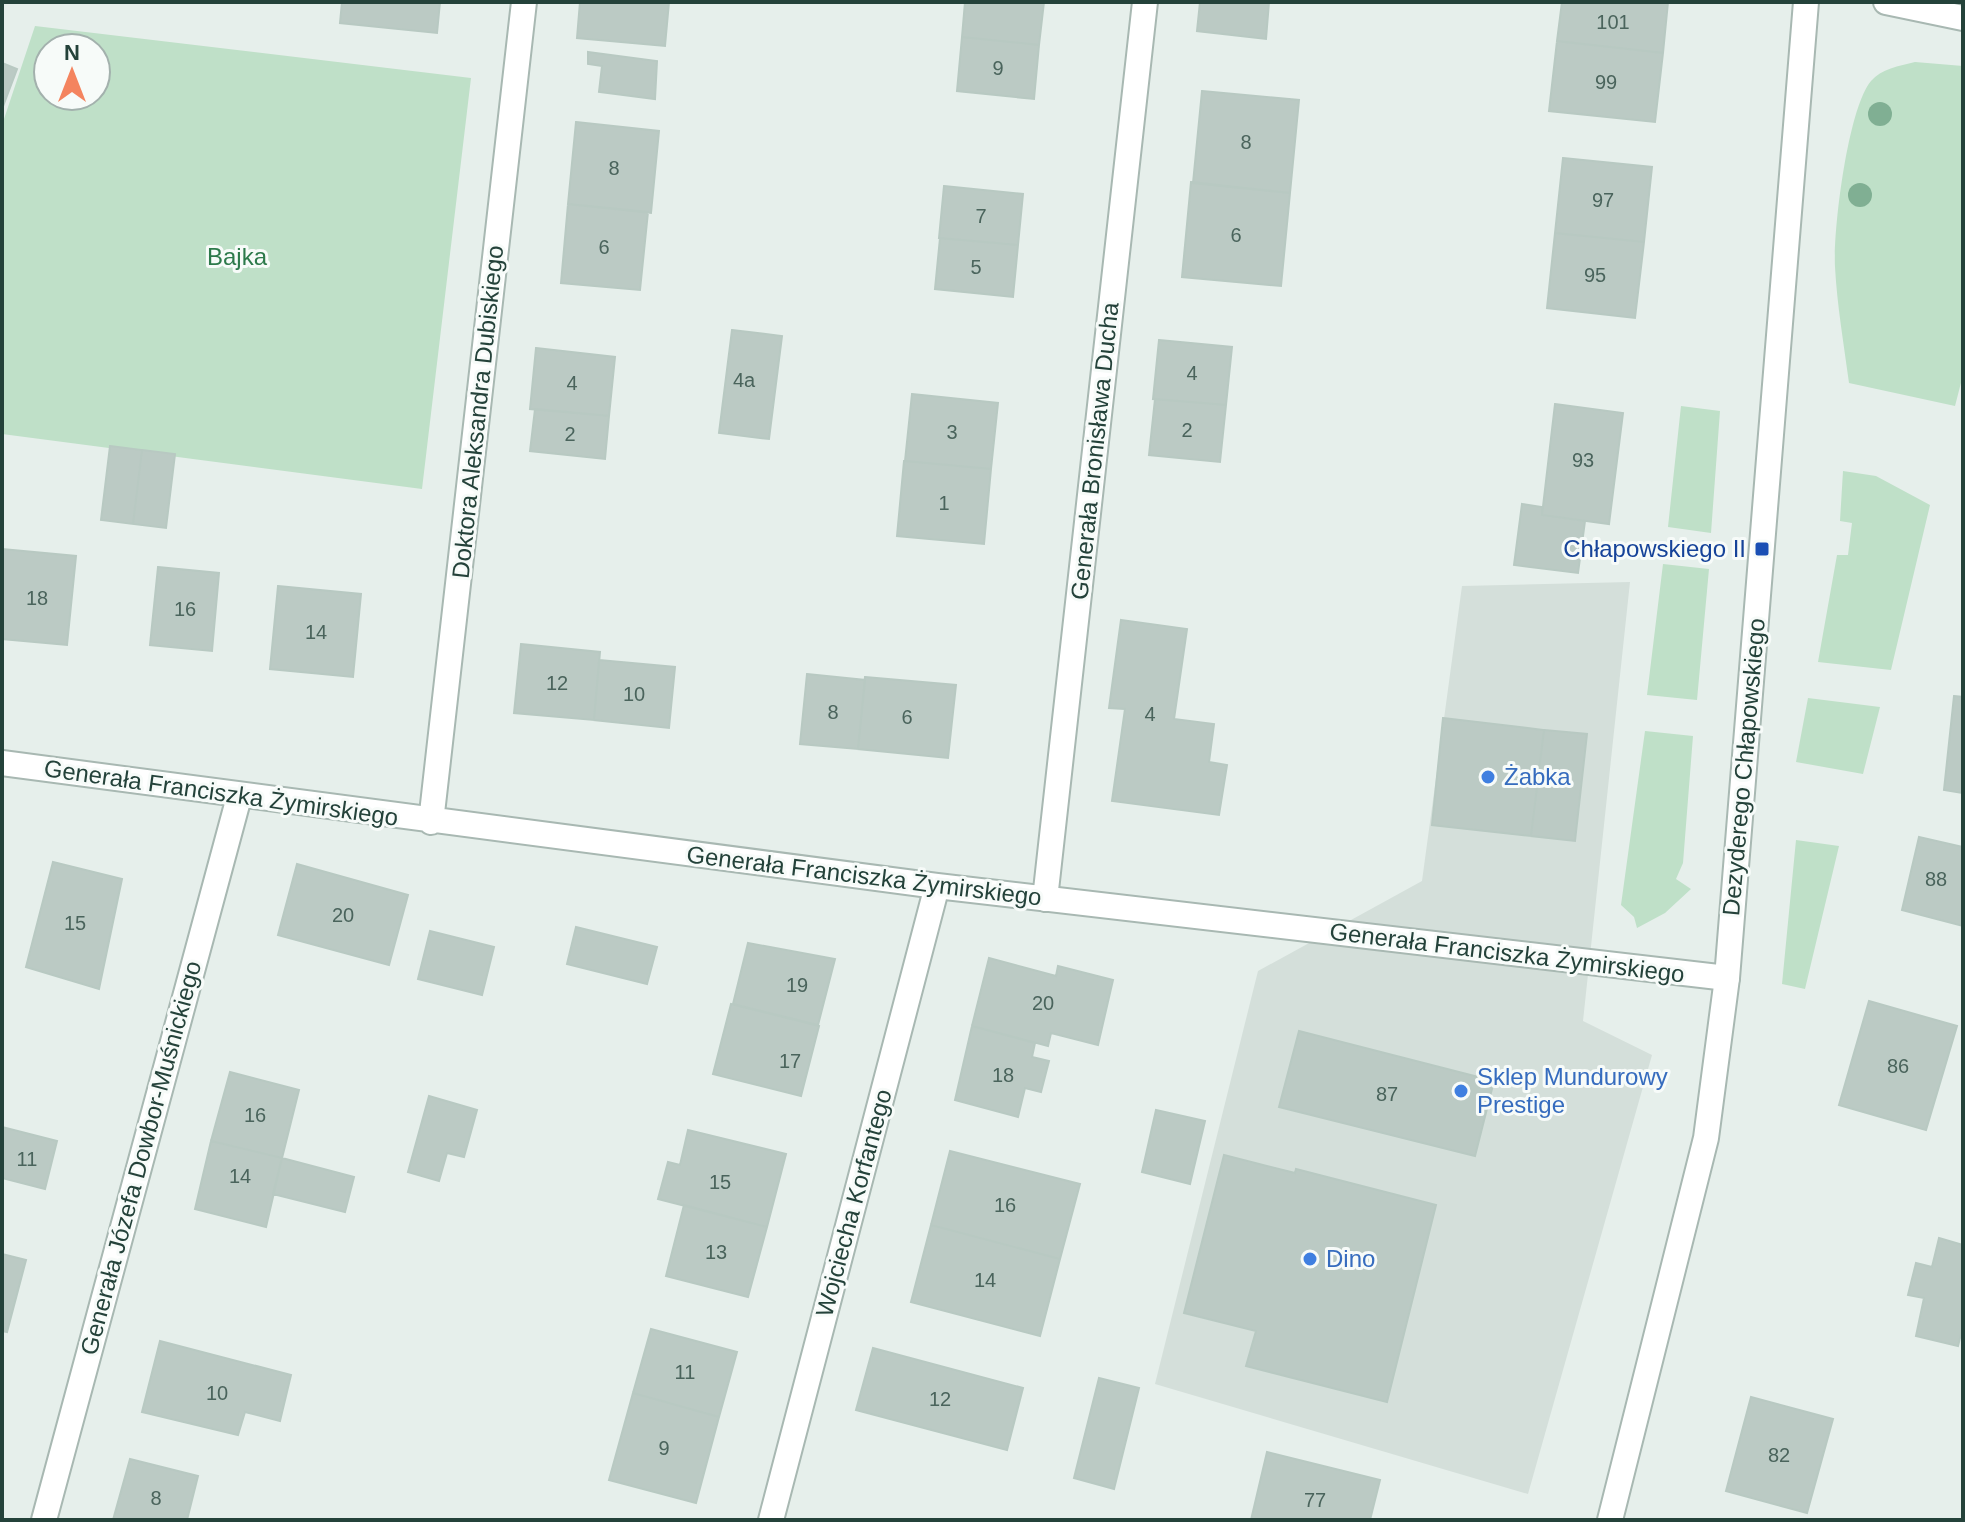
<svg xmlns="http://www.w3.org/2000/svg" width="1965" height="1522" viewBox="0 0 1965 1522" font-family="Helvetica,sans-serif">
<rect width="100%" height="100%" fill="#e6efeb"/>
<path fill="#d4dfda" d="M1630 582 1583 1021 1652 1055 1528 1494 1155 1384 1258 971 1422 881 1462 586Z"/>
<path fill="#bfe0c8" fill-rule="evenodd" d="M35 26 471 78 422 489 2 434V125ZM48 48H96V96H48Z
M1915 62 1963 66V375L1955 406 1849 383C1844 345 1837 305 1835 267 1833 230 1848 108 1871 81 1881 69 1899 66 1915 62Z
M1681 406 1720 411 1711 533 1668 527Z
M1843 471 1876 476 1930 505 1891 670 1818 662 1837 555H1848L1852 523 1840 521Z
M1663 564 1709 569 1697 700 1647 695Z
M1808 698 1880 707 1863 774 1796 762Z
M1645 731 1693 736 1683 863 1676 879 1691 889 1665 913 1637 928 1634 917 1621 905Z
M1796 840 1839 846 1805 989 1782 984Z"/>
<path fill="#bbcac4" stroke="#b8c9c2" stroke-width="2" d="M342 2H440L437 33 340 23Z
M580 2H669L665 46 577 38Z
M965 2H1044L1039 45 962 37Z
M1200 2H1269L1266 39 1197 31Z
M1562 2H1668L1663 53 1557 41Z
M962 37 1039 45 1034 99 957 91Z
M1557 41 1663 53 1655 122 1549 111Z
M588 52 657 61 655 99 599 92 602 66 588 64Z
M2 63 17 69 2 109Z
M1202 91 1299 100 1290 193 1193 183Z
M576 122 659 131 651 213 568 204Z
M1563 158 1652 167 1644 242 1555 233Z
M1191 182 1290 193 1281 286 1182 277Z
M944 186 1023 194 1018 245 939 238Z
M568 204 648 212 640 290 561 283Z
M1555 233 1644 242 1635 318 1547 308Z
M940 238 1018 245 1013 297 935 289Z
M732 330 782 336 769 439 719 433Z
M1159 340 1232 347 1226 405 1153 399Z
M536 348 615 357 609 416 530 409Z
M912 394 998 403 991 469 905 461Z
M1155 399 1226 405 1220 462 1149 455Z
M1555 404 1623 413 1609 524 1542 515Z
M535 409 609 416 605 459 530 451Z
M110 446 142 450 133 524 101 520Z
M142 450 175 454 166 528 133 524Z
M904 461 991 469 984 544 897 536Z
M1522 504 1542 507V515L1585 521 1578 573 1514 565Z
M2 549 76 556 67 645 2 639Z
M158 567 219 573 212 651 150 645Z
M278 586 361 594 353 677 270 669Z
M1121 620 1187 629 1174 719 1214 724 1209 762 1227 765 1219 815 1112 801 1125 709 1109 708Z
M521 644 600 652 594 720 514 713Z
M599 660 675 667 669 728 594 720Z
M807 674 865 680 858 749 800 744Z
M865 677 956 685 948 758 858 749Z
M1954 696 1963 697V793L1944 790Z
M1443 718 1544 730 1531 836 1432 825Z
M1544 730 1587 734 1575 841 1531 836Z
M1919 837 1963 847V926L1902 910Z
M53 862 122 879 99 989 26 967Z
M297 864 408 895 389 965 278 935Z
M576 927 657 947 647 984 567 964Z
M430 931 494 947 482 995 418 979Z
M748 943 835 959 818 1025 733 1004Z
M989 958 1056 976 1058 966 1113 980 1098 1045 1051 1033 1048 1046 972 1026Z
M1869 1001 1957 1026 1926 1130 1839 1105Z
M731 1004 819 1026 801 1096 713 1074Z
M972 1026 1035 1043 1032 1057 1049 1061 1041 1092 1025 1088 1018 1117 955 1100Z
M1299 1031 1494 1081 1475 1156 1279 1107Z
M230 1072 299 1090 282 1158 211 1141Z
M429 1096 477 1110 464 1157 447 1153 439 1181 408 1172Z
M1156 1110 1205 1121 1190 1184 1142 1172Z
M2 1127 57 1141 45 1189 2 1178Z
M688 1130 786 1154 767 1227 658 1199 668 1162 680 1165Z
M211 1141 282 1158 266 1227 195 1209Z
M950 1151 1080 1184 1060 1259 931 1225Z
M1224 1155 1295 1173 1296 1169 1436 1205 1387 1402 1246 1366 1256 1331 1184 1313Z
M282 1158 354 1177 345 1212 273 1194Z
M684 1205 767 1227 748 1297 666 1276Z
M931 1225 1060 1259 1040 1336 911 1302Z
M1939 1238 1963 1245V1326L1958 1346 1916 1336 1924 1298 1908 1295 1916 1263 1932 1267Z
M2 1254 26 1260 7 1332 2 1331Z
M651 1329 737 1352 719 1417 633 1393Z
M160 1341 291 1375 280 1421 245 1412 238 1435 142 1412Z
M873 1348 1023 1388 1007 1450 856 1410Z
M1099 1378 1139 1388 1114 1489 1074 1478Z
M633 1393 719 1417 696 1503 609 1480Z
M1751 1397 1833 1419 1807 1513 1726 1491Z
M1267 1452 1380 1480 1370 1520H1251Z
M130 1459 198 1476 187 1520H113Z"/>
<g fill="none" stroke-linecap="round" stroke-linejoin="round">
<g stroke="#a8b8b2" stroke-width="28">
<path id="minor" d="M1886 2 1963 18
M2 763 937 886 1727 978
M431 822 524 2
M1045 899 1145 2
M44 1520 239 797
M771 1520 937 886"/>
</g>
<g stroke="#a8b8b2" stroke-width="28">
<path id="tertiary" d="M1610 1520 1706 1138 1727 978 1806 2"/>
</g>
<use href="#minor" stroke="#fff" stroke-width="24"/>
<use href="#tertiary" stroke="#fff" stroke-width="24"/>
</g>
<g fill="#80af93">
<circle cx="1880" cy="114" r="12"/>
<circle cx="1860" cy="195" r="12"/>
</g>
<rect fill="#1a4fb4" stroke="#f7fbf9" stroke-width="3" x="1754" y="541" width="16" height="16" rx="4"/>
<g fill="#3f7fe0" stroke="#f7fbf9" stroke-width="3">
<circle cx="1488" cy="777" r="8"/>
<circle cx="1461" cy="1091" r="8"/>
<circle cx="1310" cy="1259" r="8"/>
</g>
<g text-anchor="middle" stroke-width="6" stroke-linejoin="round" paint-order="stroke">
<g font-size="20" fill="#4a645c">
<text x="1613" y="29">101</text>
<text x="998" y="75">9</text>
<text x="1606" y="89">99</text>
<text x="1246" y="149">8</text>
<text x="614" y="175">8</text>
<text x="1603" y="207">97</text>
<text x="981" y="223">7</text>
<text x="1236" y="242">6</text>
<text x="604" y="254">6</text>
<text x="976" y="274">5</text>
<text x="1595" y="282">95</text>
<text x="1192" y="380">4</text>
<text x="744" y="387">4a</text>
<text x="572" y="390">4</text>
<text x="1187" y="437">2</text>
<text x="952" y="439">3</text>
<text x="570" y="441">2</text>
<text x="1583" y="467">93</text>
<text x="944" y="510">1</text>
<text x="37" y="605">18</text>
<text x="185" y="616">16</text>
<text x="316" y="639">14</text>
<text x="557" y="690">12</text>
<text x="634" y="701">10</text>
<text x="833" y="719">8</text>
<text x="1150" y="721">4</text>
<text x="907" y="724">6</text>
<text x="1936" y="886">88</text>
<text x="343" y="922">20</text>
<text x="75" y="930">15</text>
<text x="797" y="992">19</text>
<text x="1043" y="1010">20</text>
<text x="790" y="1068">17</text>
<text x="1898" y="1073">86</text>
<text x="1003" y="1082">18</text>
<text x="1387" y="1101">87</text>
<text x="255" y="1122">16</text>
<text x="27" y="1166">11</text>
<text x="240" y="1183">14</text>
<text x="720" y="1189">15</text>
<text x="1005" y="1212">16</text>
<text x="716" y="1259">13</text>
<text x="985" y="1287">14</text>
<text x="685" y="1379">11</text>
<text x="217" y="1400">10</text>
<text x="940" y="1406">12</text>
<text x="664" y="1455">9</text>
<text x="1779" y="1462">82</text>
<text x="156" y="1505">8</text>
<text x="1315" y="1507">77</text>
</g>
<g font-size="24" fill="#2d7a4b" stroke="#f7fbf9">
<text x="237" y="265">Bajka</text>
</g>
<g font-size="24" fill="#24423a" stroke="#f7fbf9">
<text transform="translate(478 412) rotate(-84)" y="8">Doktora Aleksandra Dubiskiego</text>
<text transform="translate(1095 451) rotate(-84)" y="8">Generała Bronisława Ducha</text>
<text transform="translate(1744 767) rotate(-85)" y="8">Dezyderego Chłapowskiego</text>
<text transform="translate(221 793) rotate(8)" y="8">Generała Franciszka Żymirskiego</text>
<text transform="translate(864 876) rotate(7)" y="8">Generała Franciszka Żymirskiego</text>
<text transform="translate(1507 953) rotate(7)" y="8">Generała Franciszka Żymirskiego</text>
<text transform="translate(141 1158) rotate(-75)" y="8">Generała Józefa Dowbor-Muśnickiego</text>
<text transform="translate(854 1203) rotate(-75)" y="8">Wojciecha Korfantego</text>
</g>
<g font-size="24" fill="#164399" stroke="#f7fbf9" text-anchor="end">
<text x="1746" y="557">Chłapowskiego II</text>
</g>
<g font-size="24" fill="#366cbe" stroke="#f7fbf9" text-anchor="start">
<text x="1504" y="785">Żabka</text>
<text x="1477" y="1085">Sklep Mundurowy<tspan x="1477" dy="28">Prestige</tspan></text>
<text x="1326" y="1267">Dino</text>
</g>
</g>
<rect width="1965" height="1522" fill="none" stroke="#24423a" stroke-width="8"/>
<g transform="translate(72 72)"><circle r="38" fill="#f7fbf9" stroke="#a3b1ad" stroke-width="2"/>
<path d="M0-6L14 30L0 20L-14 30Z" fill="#f4845f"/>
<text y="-12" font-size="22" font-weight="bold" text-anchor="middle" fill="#24423a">N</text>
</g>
</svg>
